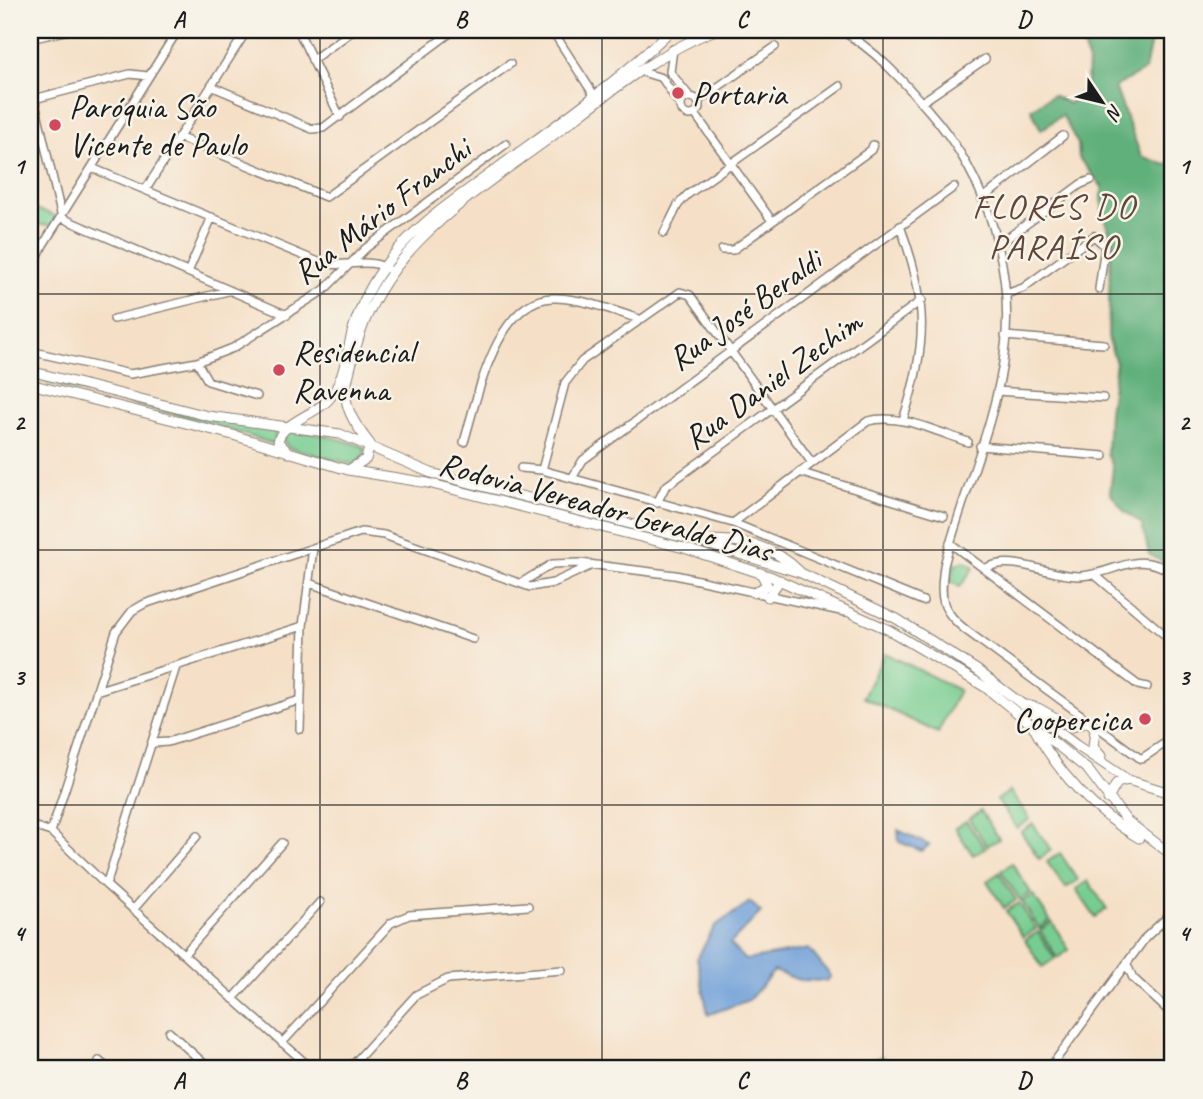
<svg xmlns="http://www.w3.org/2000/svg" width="1203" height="1099" viewBox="0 0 1203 1099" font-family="Caveat,sans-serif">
<rect width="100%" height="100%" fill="#f7f3e8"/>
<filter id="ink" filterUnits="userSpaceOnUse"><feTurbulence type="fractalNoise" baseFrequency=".0143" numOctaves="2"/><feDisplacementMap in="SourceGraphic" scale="14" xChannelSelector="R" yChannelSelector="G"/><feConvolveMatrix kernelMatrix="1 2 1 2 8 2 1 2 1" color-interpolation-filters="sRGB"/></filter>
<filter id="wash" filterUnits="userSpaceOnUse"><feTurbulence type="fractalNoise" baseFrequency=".00686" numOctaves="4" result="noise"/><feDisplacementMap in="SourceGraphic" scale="28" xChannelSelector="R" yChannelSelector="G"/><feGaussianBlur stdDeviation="1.57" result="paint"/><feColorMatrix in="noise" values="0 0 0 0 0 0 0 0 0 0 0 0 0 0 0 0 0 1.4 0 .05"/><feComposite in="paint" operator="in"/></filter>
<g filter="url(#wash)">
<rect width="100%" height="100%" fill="#f5e0c7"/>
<path fill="#77cd91" stroke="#4a7456" stroke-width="2" d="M30 207 62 218 57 225H30Z
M44 382C124 394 199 424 279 427L275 434 276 445 210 423Z
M288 431C312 432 341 439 364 447L365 454 355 465 289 448 283 440Z
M964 561 974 567 960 587 950 581 954 565Z
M885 653 959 690 938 733 863 697Z
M1010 791 1030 819 1017 828 997 800Z
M981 811 999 839 987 846 969 819Z
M966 821 985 848 973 855 955 828Z
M1033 824 1051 850 1039 859 1021 832Z
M1060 853 1078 880 1066 888 1047 862Z
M1012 863 1031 893 1020 900 1001 871Z
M999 873 1016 900 1004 908 987 881Z
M1088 881 1107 909 1095 917 1076 889Z
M1033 895 1050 920 1039 928 1022 902Z
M1019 903 1036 929 1023 937 1006 911Z
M1052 922 1069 950 1057 958 1040 930Z
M1038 932 1055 959 1042 967 1025 940Z
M883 1057 886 1069H835Z"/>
<path fill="#61b07b" stroke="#3e664c" stroke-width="2" d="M1086 30H1173V38L1152 36 1145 70 1115 87 1141 156 1166 165 1173 163V568L1149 554 1142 524 1124 511 1110 492 1113 467 1107 453 1109 412 1116 363 1108 338 1111 238 1102 207V187L1079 158 1078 144 1062 115 1041 130 1031 109 1053 95 1069 104 1087 86 1088 59 1080 38Z"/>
<path fill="#6e9fd8" stroke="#455e7a" stroke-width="2" d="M898 830 929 845 922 851 899 842Z
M750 902 761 912 730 944 745 960 809 949 831 976 827 981 799 980 774 971 749 1000 708 1015 697 958 715 926Z"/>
</g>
<g filter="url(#ink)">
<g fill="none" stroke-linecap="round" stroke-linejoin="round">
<g stroke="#887e72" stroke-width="10">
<path id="minor" d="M298 30 340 117
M552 30 594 95
M840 30C874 48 904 82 929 111 989 179 1017 274 1003 363 992 432 961 498 944 566 940 599 940 610 967 631L1141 759 1173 738
M30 39 69 30
M673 49 670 72 690 97
M312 60 354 30
M639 71 662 78 681 107
M211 86 312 129 323 128 454 30
M681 106a9 9 0 1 1 18 0a9 9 0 1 1-18 0Z
M30 97 34 99 62 218 287 315
M30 100 130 74 148 76
M698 101 775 47
M922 102 985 59
M695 114 772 221
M178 137 326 197 510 64
M92 168 321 263C345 269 370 255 391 271
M146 189 247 30
M982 199 1063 136
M900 226C928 300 928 345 903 420
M664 233 678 205 687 195 840 86
M998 245 1081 184 1091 180
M722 250H733L871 150 873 145
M188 272 212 217
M30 273 43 245 178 30
M1006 294 1023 288 1094 236 1105 246 1099 289
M114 319 228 291
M1005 336 1104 344
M30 351 130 374 197 362 233 348 324 290 366 248 506 144
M197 362 208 381 257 396
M997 391 1103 398
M464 442C477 399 497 295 556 298 584 299 612 310 639 319
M980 446 1104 456
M521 468 542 470 733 523 923 601
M542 470 565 383 582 361 680 292 690 295 812 463
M799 472 944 516
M572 478 583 460 954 187
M657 503 665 487 922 300
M733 523 868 421C901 413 937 432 968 442
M950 543 1138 685 1147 687
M986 568C1014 554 1049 577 1080 576 1118 574 1134 548 1173 573
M1094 574 1173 642
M309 583 473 639
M521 583 552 564 580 563 675 575 845 612
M96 691 303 626
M300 729 303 626 313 548
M154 743 168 742 300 700
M30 825 51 832 106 885 312 1069
M51 832 116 632 132 611 144 604 361 532 384 535 530 587 553 583 590 566
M106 885 176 667
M133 910 197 836
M184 954 282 843
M1127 965 1133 978 1173 1015
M233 999 320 902
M169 1032 210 1069
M282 1043 391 923 409 915 528 906
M99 1061 109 1069
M349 1069 416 995 448 979 562 970
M1049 1069 1146 937 1173 912"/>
</g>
<g stroke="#887e72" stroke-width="11">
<path id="major" d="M30 371 208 416 340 434 431 473 697 541 801 573 897 619 977 670 1076 745 1128 780 1173 794
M30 384 233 435 348 470 428 483 684 548 772 577 889 630 985 687 1088 770 1126 820 1173 856
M289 453 278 442C280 422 320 414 332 395 345 376 347 351 353 329 361 304 374 279 390 259 416 225 453 201 487 176 550 129 615 85 671 30
M350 469 366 459 370 444C338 402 343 396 356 347 383 247 472 195 551 137 603 98 654 54 715 30
M708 540C745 540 773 545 800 572
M754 593 767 585 761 573
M768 597 780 580
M1027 705 1038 708 1072 727 1088 722
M1092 725 1095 731 1093 747 1101 756
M1033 726C1056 771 1095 813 1139 838
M1108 799 1117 783 1128 780"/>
</g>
<use href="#minor" stroke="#fff" stroke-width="7"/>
<use href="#major" stroke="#fff" stroke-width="9"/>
</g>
</g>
<path fill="none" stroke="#1c1c1c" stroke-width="2" stroke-opacity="0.55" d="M320 30V1069M602 30V1069M883 30V1069M30 294H1173M30 550H1173M30 805H1173"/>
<g fill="#d1495b" stroke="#f7f3e8" stroke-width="2.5">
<circle cx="678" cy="93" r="7"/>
<circle cx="55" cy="125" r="7"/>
<circle cx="279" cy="370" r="7"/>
<circle cx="1145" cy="719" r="7"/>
</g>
<g text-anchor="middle" stroke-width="5" stroke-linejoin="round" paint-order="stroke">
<g font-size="33" fill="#1c1c1c" stroke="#f7f3e8" text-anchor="start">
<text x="692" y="105">Portaria</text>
<text x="69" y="118">Paróquia São<tspan x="69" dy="38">Vicente de Paulo</tspan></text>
<text x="293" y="363">Residencial<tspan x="293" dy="38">Ravenna</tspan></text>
<text x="1131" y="731" text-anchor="end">Coopercica</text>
</g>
<g font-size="33" fill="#1c1c1c" stroke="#f7f3e8">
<text transform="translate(381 210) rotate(-38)" y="12">Rua Mário Franchi</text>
<text transform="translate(744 309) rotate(-36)" y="12">Rua José Beraldi</text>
<text transform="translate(772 379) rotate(-36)" y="12">Rua Daniel Zechim</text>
<text transform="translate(606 506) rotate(15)" y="12">Rodovia Vereador Geraldo Dias</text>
</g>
<g font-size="35" letter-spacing="2" fill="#604638" stroke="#f7f3e8">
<text x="1054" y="218">FLORES DO<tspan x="1054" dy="40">PARAÍSO</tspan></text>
</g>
</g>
<rect width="1203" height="1099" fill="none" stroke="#f7f3e8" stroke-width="77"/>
<g transform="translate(1102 102) rotate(125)" stroke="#f7f3e8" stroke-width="5" paint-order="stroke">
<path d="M0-5L12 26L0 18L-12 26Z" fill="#1c1c1c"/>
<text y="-10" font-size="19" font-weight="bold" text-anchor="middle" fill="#1c1c1c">N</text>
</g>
<rect x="38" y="38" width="1126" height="1022" fill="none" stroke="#1c1c1c" stroke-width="2.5"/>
<g font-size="23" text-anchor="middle" font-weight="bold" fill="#1c1c1c">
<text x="179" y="27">A</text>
<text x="461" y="27">B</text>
<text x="742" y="27">C</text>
<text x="1024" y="27">D</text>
<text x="19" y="174">1</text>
<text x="1184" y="174">1</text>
<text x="19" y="430">2</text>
<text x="1184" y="430">2</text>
<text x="19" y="685">3</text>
<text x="1184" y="685">3</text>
<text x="19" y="941">4</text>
<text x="1184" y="941">4</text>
<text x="179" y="1088">A</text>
<text x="461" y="1088">B</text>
<text x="742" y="1088">C</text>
<text x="1024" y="1088">D</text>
</g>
</svg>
